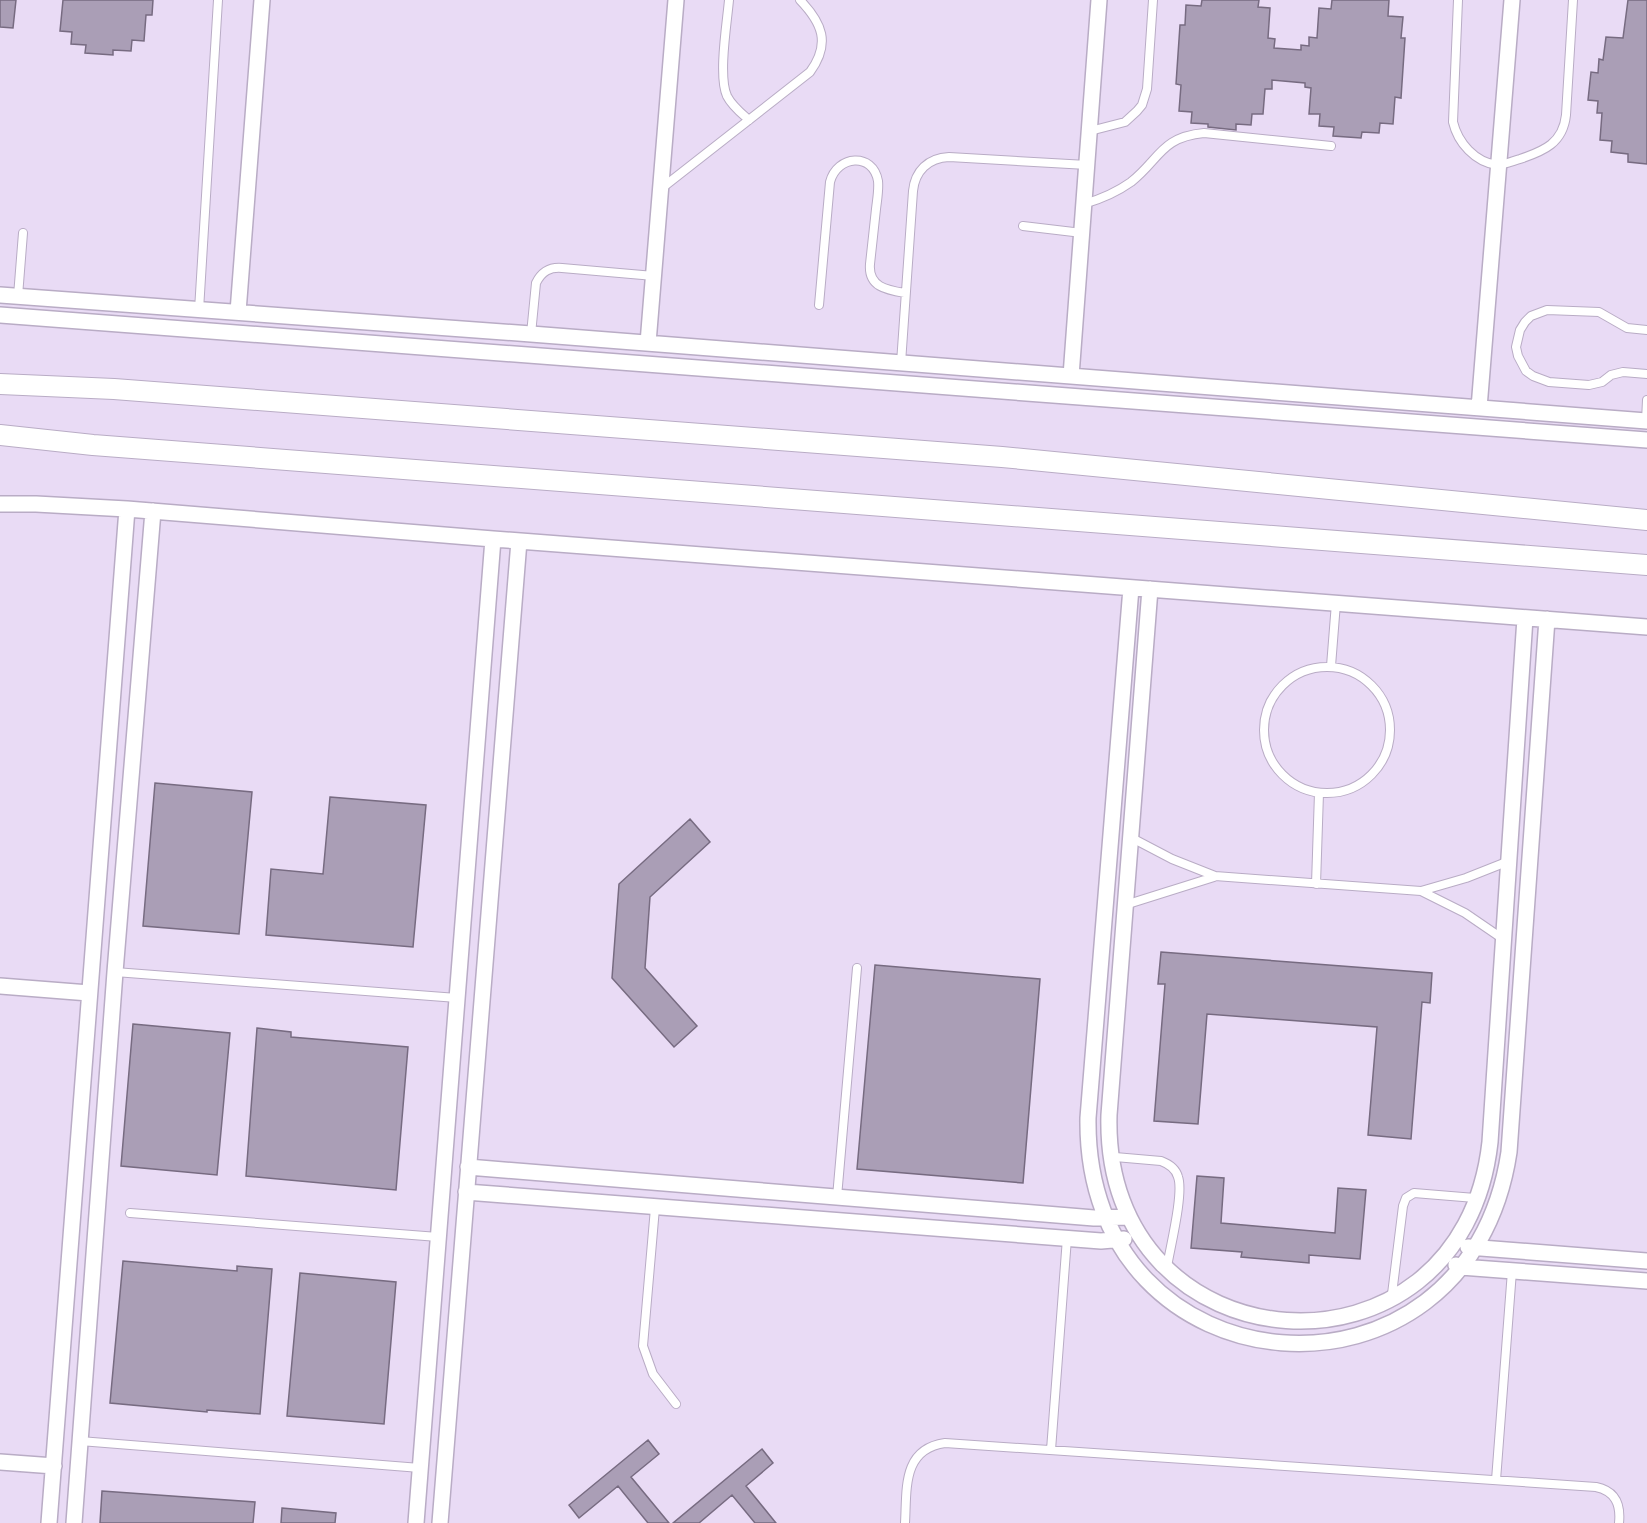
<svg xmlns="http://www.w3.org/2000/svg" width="1647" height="1523" viewBox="0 0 1647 1523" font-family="'Source Sans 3',sans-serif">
<rect width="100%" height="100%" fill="#e9dbf5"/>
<path fill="#aa9eb6" stroke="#776b81" stroke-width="1.5" d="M0 0H16L13 28 0 27Z
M63 0H153L152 15H146L144 41 132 40 131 51 113 50V55L85 53 86 45 71 44 72 32 60 31Z
M1202 0H1259L1258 7 1270 8 1268 38 1275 39 1274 48 1301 50V45L1309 46V37L1317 38 1319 8 1331 9 1332 0H1389L1388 16 1403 17 1401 38H1405L1401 98 1395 97 1393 124 1380 123 1379 133 1362 132 1361 138 1333 136 1334 127 1319 126 1320 114H1309L1311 88 1305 87V83L1272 80V89H1265L1263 114H1252L1251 125 1236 124V130L1208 127V124L1191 123 1192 112 1179 111 1181 85 1176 84 1180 25H1185L1186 5 1201 6Z
M1628 0H1647V164L1628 162V154L1611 152 1612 141 1600 140 1602 113H1597L1598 101 1588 100 1591 72 1598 73 1599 59 1603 60 1606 37 1623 38Z
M155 783 252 792 239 934 143 926Z
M330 797 426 805 413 947 266 935 271 869 323 874Z
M690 819 710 842 650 897 645 968 697 1026 674 1047 612 978 619 884Z
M1161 952 1432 973 1430 1003 1422 1002 1411 1139 1368 1135 1377 1027 1207 1014 1198 1124 1154 1121 1165 984H1158Z
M875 965 1040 979 1023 1183 857 1169Z
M133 1024 230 1033 217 1175 121 1166Z
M257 1028 291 1032V1037L408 1047 396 1190 246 1176Z
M1197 1176 1224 1178 1221 1223 1335 1233 1338 1188 1366 1190 1360 1259 1309 1255V1263L1241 1257 1242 1252 1191 1248Z
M123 1261 237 1271V1266L272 1269 260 1414 207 1410V1412L110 1403Z
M300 1273 396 1282 384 1424 287 1416Z
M648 1440 659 1454 631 1477 669 1523H648L618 1486 579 1518 569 1505Z
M762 1449 773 1463 746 1486 776 1523H755L732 1495 699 1523H673Z
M102 1491 255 1502 253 1523H100Z
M282 1508 336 1513 335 1523H281Z"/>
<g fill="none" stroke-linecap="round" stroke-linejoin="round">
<g stroke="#b9acc5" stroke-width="10">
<path id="service" d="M729 0C727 23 718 76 727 96 732 106 741 113 749 120
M1458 0 1453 122C1458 143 1475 162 1497 165 1504 165 1513 161 1520 159 1544 151 1563 143 1566 115L1573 0
M1090 131 1125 122 1137 111 1142 105 1147 89 1153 0
M662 188 810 72C831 43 822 23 800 0
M1084 204C1101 199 1117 192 1131 182 1160 159 1161 137 1204 133L1331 146
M1023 226 1082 233
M18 296 23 233
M819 305 830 182C837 155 873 152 878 181 879 190 877 200 876 209 874 227 872 246 870 264 868 287 887 290 905 293
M199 310 218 0
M1647 330 1627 328 1599 312 1547 310 1531 316 1525 322 1520 330 1516 347 1518 356 1526 371 1533 376 1549 382 1589 385 1602 382 1611 375 1623 372 1647 374
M531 334 536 283C542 271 550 267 562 268L654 276
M901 363 913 191C915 171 928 158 949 157L1087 165
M1646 421 1647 400
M1331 666 1336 603
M1264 730a63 63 0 1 1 126 0a63 63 0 1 1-126 0Z
M1130 837 1172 859 1215 876 1421 891 1465 913 1503 939
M1316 884 1319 793
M1421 891 1466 878 1509 861
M1125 905 1214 877
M115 972 457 998
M1115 1157 1161 1161C1169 1164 1176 1169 1178 1177 1184 1193 1170 1248 1167 1267
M837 1197 857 968
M655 1208 643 1346 653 1374 676 1404
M130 1213 438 1237
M1392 1294 1403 1206 1406 1198 1414 1193 1475 1198
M80 1441 420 1468
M1051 1450 1067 1238
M1496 1480 1512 1271
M905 1523C907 1489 902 1449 945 1443L1596 1487C1615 1491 1621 1504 1619 1523"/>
</g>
<g stroke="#b9acc5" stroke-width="18">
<path id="minor" d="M0 295 531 334 1647 421
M238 312 262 0
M0 315 1647 440
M648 343 676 0
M1071 376 1099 0
M1479 408 1512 0
M0 504H36L127 509 493 539 1647 627
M1131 588 1088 1118C1084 1397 1468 1427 1509 1152L1547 619
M1150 589 1109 1115C1102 1372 1462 1397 1490 1142L1525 618
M0 986 89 993
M468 1167 1094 1218 1129 1217
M466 1192 1101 1241 1124 1239
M1468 1247 1647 1261
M1456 1265 1461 1267 1647 1281
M0 1462 54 1466
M49 1523 127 509
M74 1523 115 972 153 511
M416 1523 493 539
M440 1523 519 541"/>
</g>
<g stroke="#b9acc5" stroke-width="22">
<path id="tertiary" d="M0 384 114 389 1002 457 1647 520
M0 435 93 445 1647 565"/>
</g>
<use href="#service" stroke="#fff" stroke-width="8"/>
<use href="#minor" stroke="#fff" stroke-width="15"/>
<use href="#tertiary" stroke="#fff" stroke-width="20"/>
</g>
</svg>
